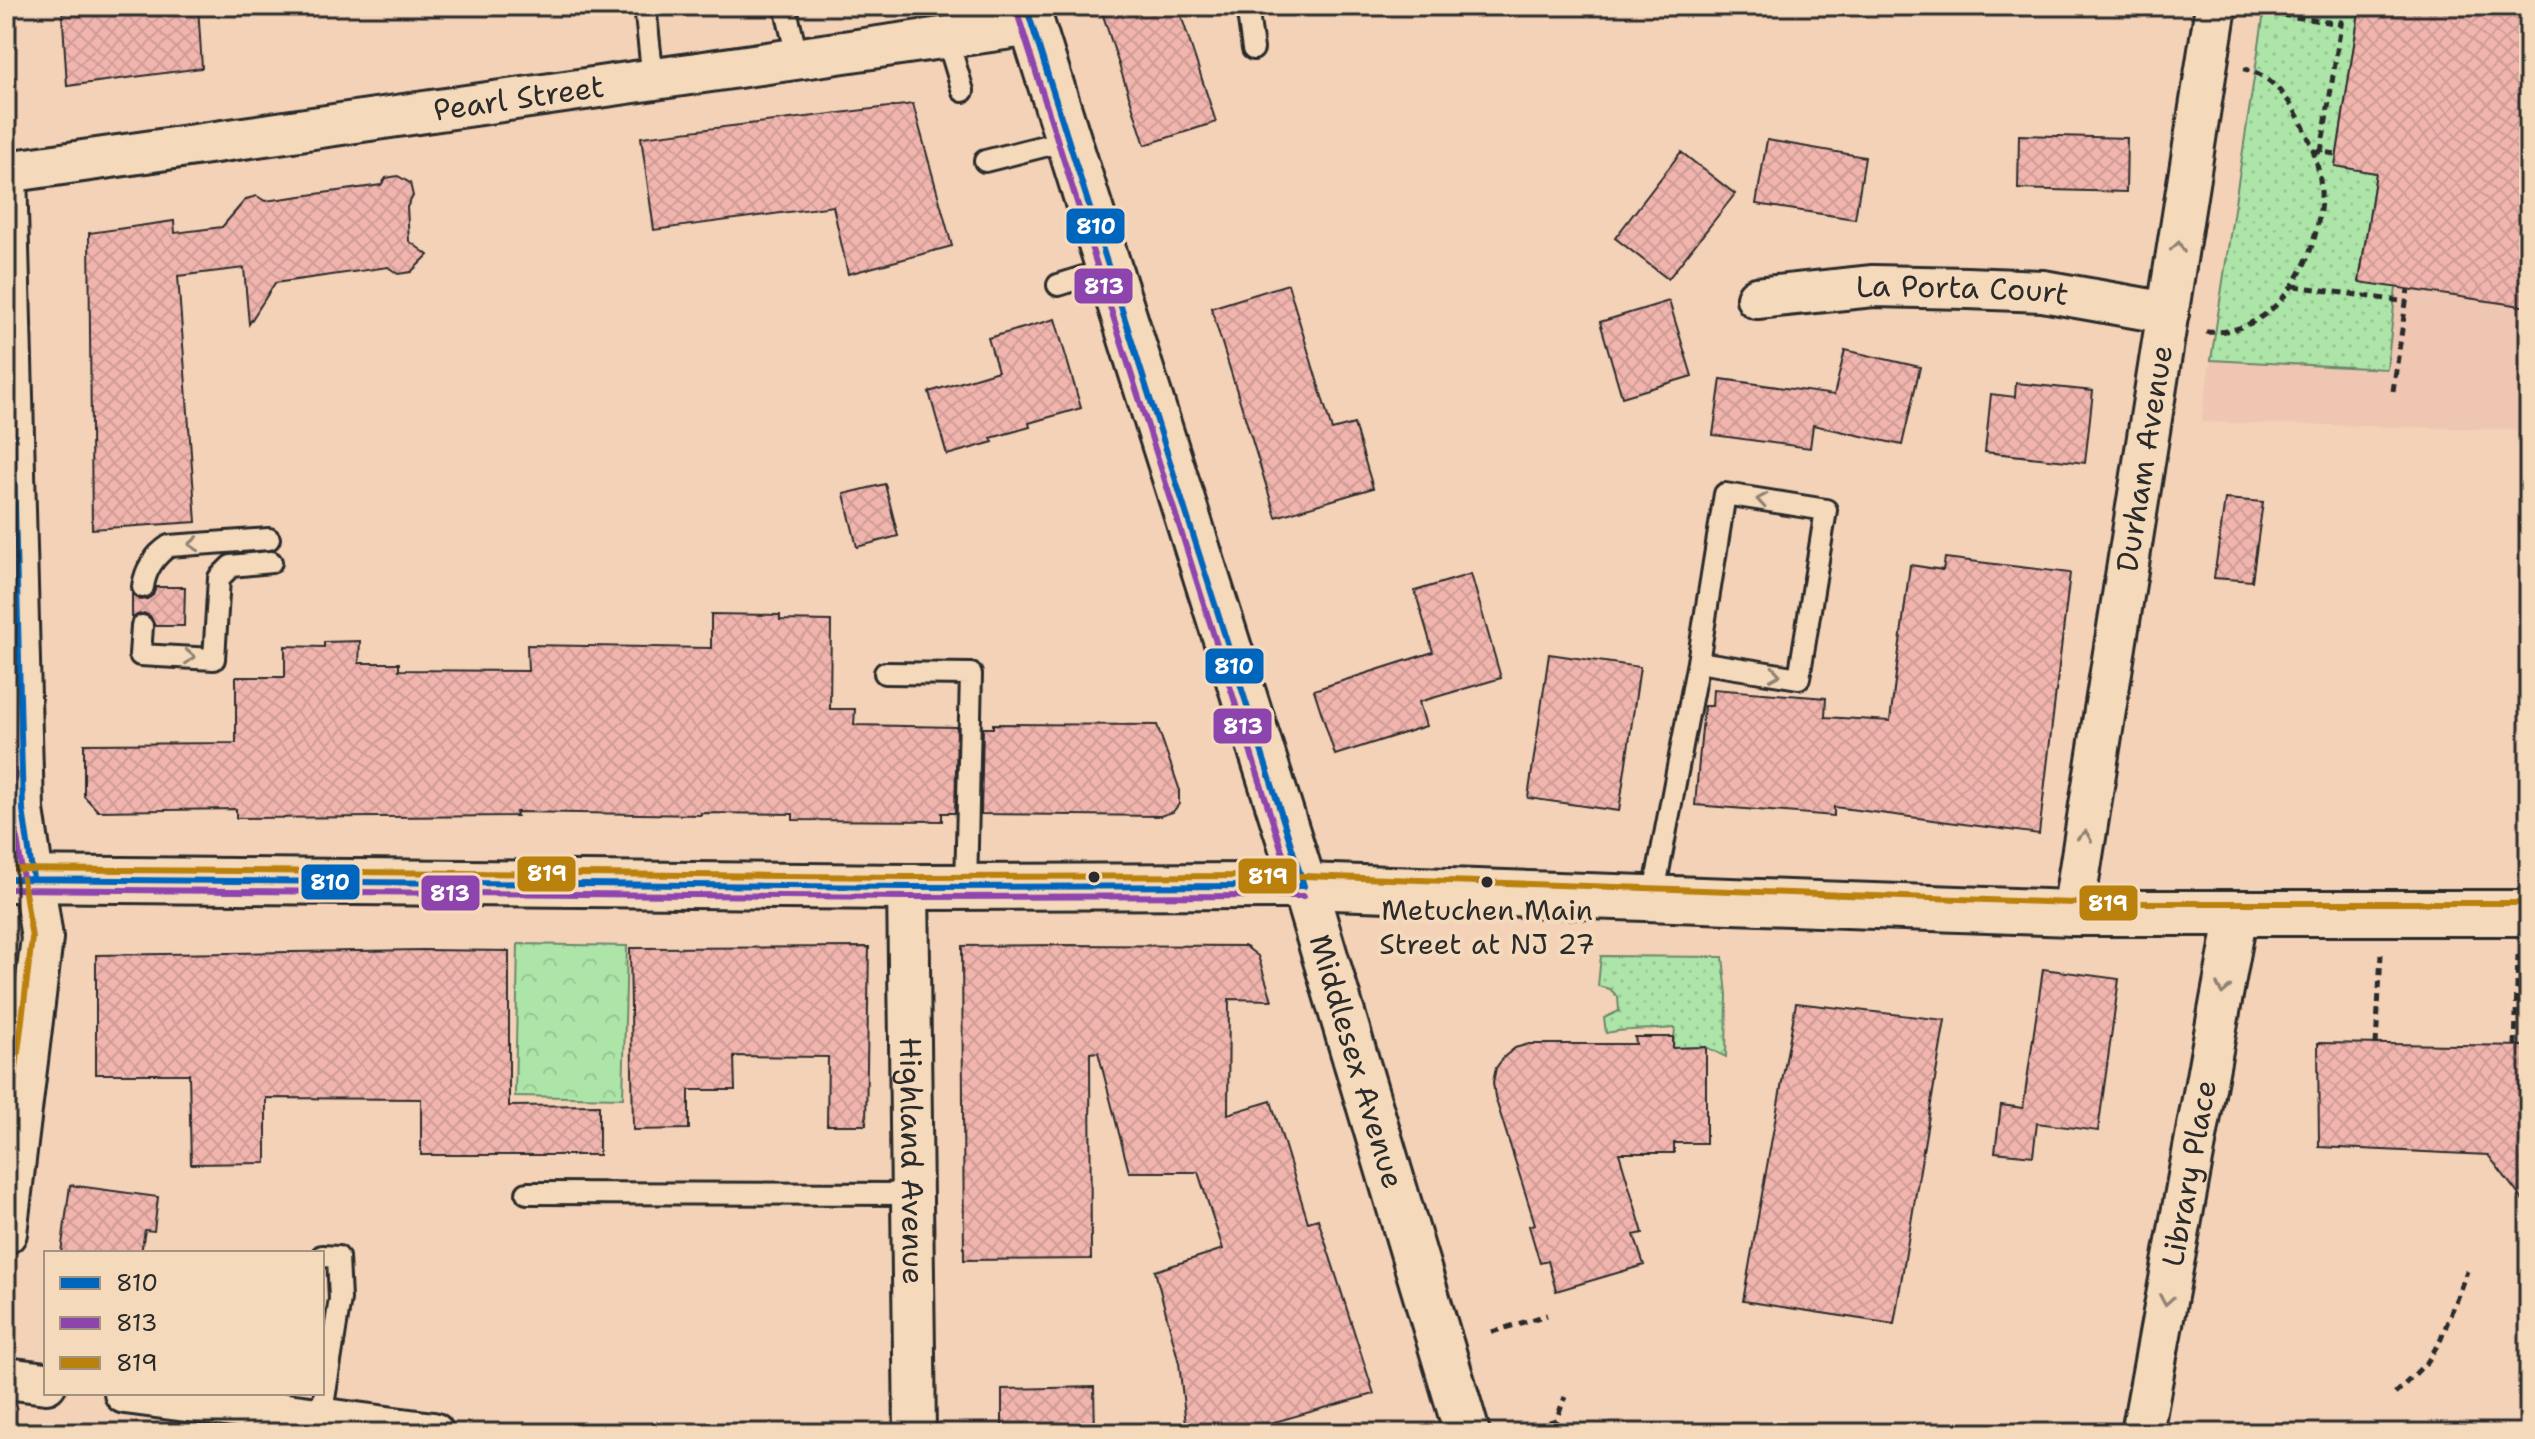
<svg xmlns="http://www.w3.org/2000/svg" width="2535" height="1439" viewBox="0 0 2535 1439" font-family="'Shantell Sans',sans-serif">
<defs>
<pattern id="grass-dots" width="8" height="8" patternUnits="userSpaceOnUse" patternTransform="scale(2)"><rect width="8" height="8" fill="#ade5a9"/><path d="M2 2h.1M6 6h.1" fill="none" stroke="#95c592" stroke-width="1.8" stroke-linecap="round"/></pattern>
<pattern id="park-crowns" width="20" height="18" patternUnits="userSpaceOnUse" patternTransform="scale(2)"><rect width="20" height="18" fill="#ade5a9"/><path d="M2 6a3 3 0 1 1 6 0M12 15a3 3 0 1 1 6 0" fill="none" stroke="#95c592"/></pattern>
<pattern id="building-cross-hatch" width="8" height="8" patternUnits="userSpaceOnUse" patternTransform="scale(2)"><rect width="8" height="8" fill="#f1b5ae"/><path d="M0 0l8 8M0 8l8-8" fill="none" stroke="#cf9c96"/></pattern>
</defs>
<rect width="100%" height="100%" fill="#f3d2b8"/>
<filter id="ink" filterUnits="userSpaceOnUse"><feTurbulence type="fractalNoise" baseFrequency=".0125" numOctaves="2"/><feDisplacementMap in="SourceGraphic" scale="16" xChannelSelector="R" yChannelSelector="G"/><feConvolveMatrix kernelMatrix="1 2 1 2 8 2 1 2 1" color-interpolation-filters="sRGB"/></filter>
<g filter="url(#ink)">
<path fill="#eec6b2" d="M2265 6H2529V430L2201 422Z"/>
<path fill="url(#grass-dots)" stroke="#6c886a" stroke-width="2" d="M2265 6H2360L2335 166 2376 173 2359 281 2396 287 2387 369 2211 360Z
M1601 956 1723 957 1727 995 1726 1057 1706 1047 1673 1048 1675 1028C1654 1030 1624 1028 1606 1033L1604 1018 1619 1011 1618 997 1610 989 1598 986Z"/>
<path fill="url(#park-crowns)" stroke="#6c886a" stroke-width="2" d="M518 944 627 946 623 1098 515 1096Z"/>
<path fill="url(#building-cross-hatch)" stroke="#2b2b2b" stroke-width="2" d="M62 6H198L202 68 67 86Z
M1100 6H1178L1216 122 1145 145Z
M2360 6H2529V307L2359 282 2376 173 2335 166Z
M913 104 952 246 848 274 833 206 654 230 641 137Z
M2019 135 2127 138 2126 192 2018 189Z
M1767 140 1865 157 1855 219 1756 204Z
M1681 152 1735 194 1668 279 1615 238Z
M398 176 410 183 413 196 407 207 409 241 428 255 411 272 398 274 388 267 275 283 249 324 244 268 178 276 196 522 92 529 89 233 174 221 175 233 222 227 246 199 257 196 265 201 381 185 386 178Z
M1288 284 1332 430 1354 424 1373 488 1276 517 1211 308Z
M1669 301 1692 376 1622 397 1600 322Z
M1055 319 1081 408 1029 423 1030 427 991 438 993 442 947 455 929 392 998 371 988 338Z
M1845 350 1920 367 1902 445 1813 425 1810 448 1713 435 1721 379 1834 395Z
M2016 383 2093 391 2085 463 1985 452 1991 394 2015 397Z
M885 484 898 536 857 547 844 494Z
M2225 499 2263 502 2252 581 2214 578Z
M1945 558 2070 573 2039 834 1834 807V816L1695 805 1704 706H1712L1713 689 1826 698 1825 717 1890 721 1910 565 1943 570Z
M1471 574 1501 678 1419 702 1426 726 1335 755 1314 690 1433 652 1415 591Z
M156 587H185L184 626H155L150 616 144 613 132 618V593L140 600 147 599 153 595Z
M711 614 780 615V620L831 621 830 709H855L854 725 957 727 955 813H942V821L793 820V814L701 813V815L516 812 517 816 236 818V809L98 811 84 796V744L236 743V677H285V646L324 647V642L360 641 359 663H399V670L528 671 527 645 711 648Z
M1549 654 1640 667 1619 811 1528 798Z
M993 724 1157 725 1179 788V804L1173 812 1160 816 981 814 983 728H993Z
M1059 945 1245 946 1258 956 1272 1000 1229 999 1228 1114 1271 1101 1308 1222 1318 1219 1374 1394 1235 1433H1187L1179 1363 1155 1271 1223 1249 1198 1172H1129L1098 1052 1090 1053 1091 1259 964 1260 962 946Z
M869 947 866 1125H827L828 1057 734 1056 735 1090H689V1129L633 1130 630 948Z
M422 950 509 951V1106L599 1105V1155H421V1099L266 1098V1163L191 1164 189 1074H96V955Z
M2043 969 2119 979 2098 1131 2037 1123 2033 1156 1995 1152 2001 1105 2023 1108Z
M1796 1003 1945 1020 1894 1324 1743 1301Z
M1635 1037H1673V1048L1706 1047V1143H1674V1153H1619L1643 1233 1634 1235 1644 1265 1556 1291 1548 1261 1540 1263 1529 1226 1535 1224 1495 1097 1493 1082 1496 1068 1504 1057 1515 1048 1529 1044H1636Z
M2318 1043 2529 1046V1208L2488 1155 2319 1147Z
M70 1185 158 1197 154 1231 145 1230 141 1253H61Z
M1094 1387 1095 1433H1002V1389Z"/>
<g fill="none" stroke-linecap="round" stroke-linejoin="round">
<g stroke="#2b2b2b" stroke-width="26">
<path id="lane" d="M645 6 653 80
M785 6 798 60
M1247 6 1253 49
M947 38 963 91
M985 161 1068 140
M1058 285 1109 269
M143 587C145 570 155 555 169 546L269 539
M142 626 140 655 214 659 219 578 231 566 271 562
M885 673 971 674 966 887
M1653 898 1698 662 1725 494 1826 510 1799 678 1698 662
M527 1193 912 1194
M321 1418 340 1299 338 1257 322 1256"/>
</g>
<g stroke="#2b2b2b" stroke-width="46">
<g id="street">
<path d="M6 172 23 810 42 938 6 1233"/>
<path id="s1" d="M6 172 1032 25"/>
<path id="s2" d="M1757 298 1873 286 1967 288 2043 291 2168 313"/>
<path id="s3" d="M908 887 915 1433"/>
<path id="s4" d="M2073 913 2216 6"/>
<path d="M6 1378 46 1383"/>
<path d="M125 1393 433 1433"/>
<path id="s5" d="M2142 1433 2237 913"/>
</g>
</g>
<g stroke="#2b2b2b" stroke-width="50">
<g id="secondary">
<path id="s6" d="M1026 6 1304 886 1467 1433"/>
<path d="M6 879 908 887 1304 886 2073 913H2529"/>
</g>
</g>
<path stroke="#2b2b2b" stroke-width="5" stroke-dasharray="8 6" stroke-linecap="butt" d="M2254 11 2341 24
M2313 151 2337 154
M2321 152 2344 6
M2294 286 2407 302
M2206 332C2277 336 2318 261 2321 198 2323 156 2290 77 2244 69
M2393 391 2408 289
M2376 1045 2381 954
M2515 1046 2518 955
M1492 1332 1547 1315
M2395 1394 2428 1361 2441 1339 2467 1271
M1522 1430 1556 1420 1565 1397"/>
<use href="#lane" stroke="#f4d9bb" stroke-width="20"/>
<use href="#street" stroke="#f4d9bb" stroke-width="40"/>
<use href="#secondary" stroke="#f4d9bb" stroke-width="44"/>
<g stroke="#f4d9bb" stroke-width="12">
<path id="bus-1" d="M1026 6 1304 886
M6 172 23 810 33 878
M6 879 908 887 1304 886"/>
</g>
<g stroke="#f4d9bb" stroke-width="12">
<path id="bus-2" d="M1016 9 1294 889
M6 547 13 810 23 879
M6 889 908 897 1304 896"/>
</g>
<g stroke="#f4d9bb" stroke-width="12">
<path id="bus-3" d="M6 869 908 877 1304 876 2073 903H2529
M6 1150 32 938 23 879"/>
</g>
<use href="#bus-1" stroke="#0065bd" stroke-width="6"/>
<use href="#bus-2" stroke="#8e44ad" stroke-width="6"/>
<use href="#bus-3" stroke="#ba810d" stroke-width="6"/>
</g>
<defs><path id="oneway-chevron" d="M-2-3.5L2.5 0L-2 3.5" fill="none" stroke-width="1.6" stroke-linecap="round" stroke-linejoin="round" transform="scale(2)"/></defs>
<g stroke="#908273">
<use href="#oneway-chevron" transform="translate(2178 247) rotate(-81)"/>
<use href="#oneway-chevron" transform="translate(1762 500) rotate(-171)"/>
<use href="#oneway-chevron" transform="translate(194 544) rotate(176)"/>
<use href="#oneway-chevron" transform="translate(190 657) rotate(3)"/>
<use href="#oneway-chevron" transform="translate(1775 674) rotate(9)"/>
<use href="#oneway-chevron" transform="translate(2085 836) rotate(-81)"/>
<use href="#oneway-chevron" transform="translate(2223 989) rotate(100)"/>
<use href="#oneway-chevron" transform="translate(2166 1300) rotate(100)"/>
</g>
</g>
<g fill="#2b2b2b" stroke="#f4d9bb" stroke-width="3">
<circle cx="1094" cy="877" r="7"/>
<circle cx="1487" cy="882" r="7"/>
</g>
<g text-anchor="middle" stroke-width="8" stroke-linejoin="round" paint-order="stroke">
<g font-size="28" fill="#2b2b2b" stroke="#f4d9bb">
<text x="1487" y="920">Metuchen Main<tspan x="1487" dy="34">Street at NJ 27</tspan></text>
</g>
<g font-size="30" fill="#2b2b2b" stroke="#f4d9bb">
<text dy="10" stroke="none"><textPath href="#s1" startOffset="518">Pearl Street</textPath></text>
<text dy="10" stroke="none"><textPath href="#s2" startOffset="206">La Porta Court</textPath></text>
<text dy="10" stroke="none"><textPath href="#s4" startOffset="460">Durham Avenue</textPath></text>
<text dy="10" stroke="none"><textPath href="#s6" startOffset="1106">Middlesex Avenue</textPath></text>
<text dy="10" stroke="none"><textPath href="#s3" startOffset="274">Highland Avenue</textPath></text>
<text dy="10" stroke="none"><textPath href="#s5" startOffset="264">Library Place</textPath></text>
</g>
</g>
<g stroke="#f4d9bb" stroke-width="3">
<rect x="1065" y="207" width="61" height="38" rx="8" fill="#0065bd"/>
<rect x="1073" y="267" width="61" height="38" rx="8" fill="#8e44ad"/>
<rect x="1204" y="647" width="61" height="38" rx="8" fill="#0065bd"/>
<rect x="1212" y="707" width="61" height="38" rx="8" fill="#8e44ad"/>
<rect x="516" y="855" width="61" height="38" rx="8" fill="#ba810d"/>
<rect x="1237" y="857" width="61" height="38" rx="8" fill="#ba810d"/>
<rect x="300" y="863" width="61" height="38" rx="8" fill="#0065bd"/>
<rect x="420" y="874" width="61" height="38" rx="8" fill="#8e44ad"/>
<rect x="2078" y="884" width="61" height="38" rx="8" fill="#ba810d"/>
</g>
<g font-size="22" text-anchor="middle" font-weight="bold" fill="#fff">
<text x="1096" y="234">810</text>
<text x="1104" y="294">813</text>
<text x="1234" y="674">810</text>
<text x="1243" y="734">813</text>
<text x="547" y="881">819</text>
<text x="1268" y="884">819</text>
<text x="330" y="890">810</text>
<text x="450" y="901">813</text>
<text x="2108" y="911">819</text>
</g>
<rect width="2535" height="1439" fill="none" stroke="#f4d9bb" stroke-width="32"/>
<rect x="16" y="16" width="2503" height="1407" fill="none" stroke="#2b2b2b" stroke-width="3" filter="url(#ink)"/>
<rect x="44" y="1251" width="280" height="144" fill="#f4d9bb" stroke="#a49381" stroke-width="2"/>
<rect x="60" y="1277" width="40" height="12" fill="#0065bd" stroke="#a49381" stroke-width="2"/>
<text x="116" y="1291" font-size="24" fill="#2b2b2b">810</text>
<rect x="60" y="1317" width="40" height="12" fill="#8e44ad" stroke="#a49381" stroke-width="2"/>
<text x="116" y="1331" font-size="24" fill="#2b2b2b">813</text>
<rect x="60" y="1357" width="40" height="12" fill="#ba810d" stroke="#a49381" stroke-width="2"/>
<text x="116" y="1371" font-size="24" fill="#2b2b2b">819</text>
</svg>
